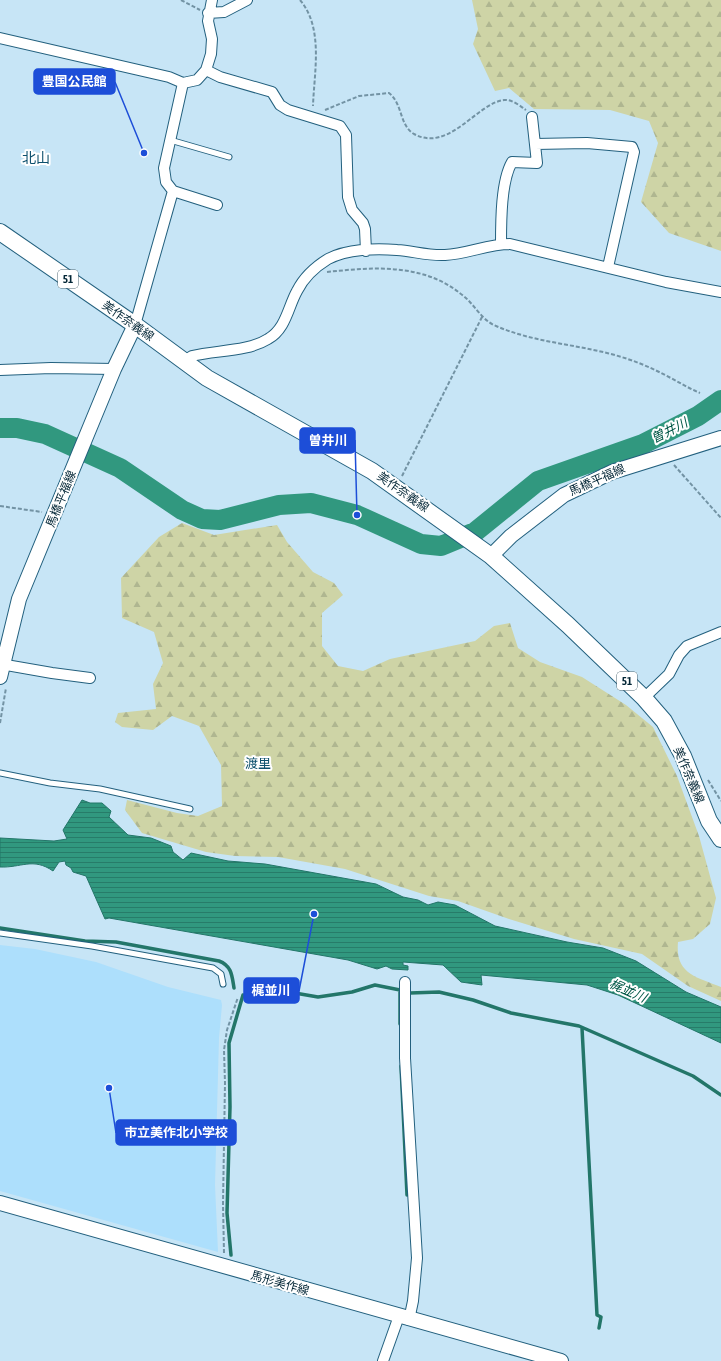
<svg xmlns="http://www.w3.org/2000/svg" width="721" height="1361" viewBox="0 0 721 1361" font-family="'Asap Condensed','Noto Sans JP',sans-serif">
<defs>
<pattern id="forest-firs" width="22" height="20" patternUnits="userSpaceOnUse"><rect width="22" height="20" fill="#ced4a6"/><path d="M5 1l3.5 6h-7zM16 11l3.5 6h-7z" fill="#afb690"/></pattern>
<pattern id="water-rules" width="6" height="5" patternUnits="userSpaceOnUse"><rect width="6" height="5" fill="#31987f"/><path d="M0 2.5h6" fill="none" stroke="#277c69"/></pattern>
</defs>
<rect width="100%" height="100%" fill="#c7e5f6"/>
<path fill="#addffc" d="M0 945 35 949 96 962 168 987 221 1000 222 1005 219 1038 215 1185 218 1252 0 1191Z"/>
<path fill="url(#forest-firs)" d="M472 0H721V251L669 233 641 202 658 143 649 121 610 110 534 109 509 88 495 91 473 44 478 29Z
M182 523 214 535 277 525 287 542 313 572 334 583 343 595 322 613V646L338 666 363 671 390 659 475 641 494 626 510 623 518 648 540 662 582 677 626 705 653 727 677 776 699 836 716 898 710 924 693 939 678 942C675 974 696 977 721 987V1001L688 986 642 954 574 939 509 919 458 901 429 896 345 869 278 857 235 856 206 852 142 833 125 810 127 800 177 813 198 816 222 806 221 765 199 726 172 716 153 730 122 727 115 722 118 713 156 709 153 684 163 663 154 632 122 618 121 578 159 537Z"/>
<path fill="url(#water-rules)" stroke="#237669" d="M82 800 90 803H102L111 811 109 817 128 835 151 838 171 846 173 852 183 860 191 853 228 861 265 864 376 884 403 897 418 900 428 905 438 902 455 905 495 926 567 942 603 948 636 961 686 992 721 1007V1043L618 995 587 985 481 975 482 985 461 982 443 965 403 962V965L408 966V970L392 969 386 966 377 969 348 960 109 918 105 919 86 876 73 872 71 868 66 865 65 861 59 862 53 871C33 857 21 868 0 867V838L54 841 67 839 63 830Z"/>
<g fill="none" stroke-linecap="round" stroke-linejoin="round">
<path stroke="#237669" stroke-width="3.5" d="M0 928 85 941 116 942 219 961C232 966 232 976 234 988
M247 987H260L318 997 352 992 375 985 400 990
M400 990V1024
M410 993 439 992 473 1000 511 1013 579 1026 693 1076 721 1095
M582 1028 597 1315 601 1317 599 1328
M401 1066 407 1195
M231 1255 227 1213 230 1107 229 1043 243 995"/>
<path stroke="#31987f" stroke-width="20" d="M0 428H17L45 434 120 468 182 510 202 519 220 520 279 505 311 503 357 515 421 544 441 546 475 532 538 481 643 444 698 416 721 400"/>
<g stroke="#23607e" stroke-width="7">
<path id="service" d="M170 140 229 157
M0 773 50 783 100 789 190 809
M0 933 92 946 213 968 221 974 223 984"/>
</g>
<g stroke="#23607e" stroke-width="12">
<path id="minor" d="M208 13 224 12 247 0
M0 38 169 77 183 83 197 80 206 70 211 54 212 39 208 21 212 0
M206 70 220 77 272 92 280 105 288 110 340 126 346 135 348 197 352 210 363 223 365 229 366 251
M535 144 587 143 632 147 634 152 608 267
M173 191 166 182 164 168 183 83
M501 244C501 221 501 181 512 162L537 163 532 117
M135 325 173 191 217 205
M184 361 192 356C216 350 247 352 268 339 286 329 288 307 297 291 304 277 315 267 328 259 347 249 376 248 397 250 413 251 428 256 445 255 467 254 488 244 510 244L666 282 721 292
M0 370 51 368 114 369
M0 664 52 673 90 678
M644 698 669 674 679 655 687 646 721 632
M405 982V1058L417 1258 413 1301 409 1320
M383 1361 399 1316"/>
</g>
<g stroke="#23607e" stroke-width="16">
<path id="secondary" d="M491 556 511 536 564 495 612 472 721 438
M0 677 19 599 114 369 135 325
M0 1203 561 1361"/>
</g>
<g stroke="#23607e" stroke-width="18">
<path id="primary" d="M0 232 135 325 207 378 372 471 491 556 568 625 644 698 664 721 683 756 709 821 721 839"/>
</g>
<path stroke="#7393a4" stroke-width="2" stroke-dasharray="4 2" stroke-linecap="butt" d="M181 0 200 10
M300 0C324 28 314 73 313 106
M325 110 359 96 389 93C403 104 399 125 414 134 449 153 477 103 504 100 512 99 520 106 526 110
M327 272C373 267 423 263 461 294 474 303 481 320 496 326 533 342 573 344 611 354 630 359 648 366 665 375 677 381 688 388 700 393
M674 465 721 518
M402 476 482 317
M0 506 42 512
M0 723 6 688
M708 780 721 801
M224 1253 223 1204 225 1083 224 1050 227 1030 238 997"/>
<use href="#service" stroke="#fff" stroke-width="5"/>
<use href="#minor" stroke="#fff" stroke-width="10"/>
<use href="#secondary" stroke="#fff" stroke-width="14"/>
<use href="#primary" stroke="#fff" stroke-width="16"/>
</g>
<g text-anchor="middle" stroke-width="4" stroke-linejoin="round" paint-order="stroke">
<g fill="#fff" stroke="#4f6772" stroke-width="1">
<rect x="58" y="270" width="20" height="18" rx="3"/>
<rect x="617" y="672" width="20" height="18" rx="3"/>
</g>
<g font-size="11" font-weight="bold" fill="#032636">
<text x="68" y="283">51</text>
<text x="627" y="685">51</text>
</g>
<g font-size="12" fill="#032636" stroke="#fff">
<text transform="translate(128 321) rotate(35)" y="4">美作奈義線</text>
<text transform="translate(597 480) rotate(-24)" y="4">馬橋平福線</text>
<text transform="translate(403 492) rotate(35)" y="4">美作奈義線</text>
<text transform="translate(61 499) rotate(-68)" y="4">馬橋平福線</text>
<text transform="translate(689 775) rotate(67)" y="4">美作奈義線</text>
<text transform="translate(280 1283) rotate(16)" y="4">馬形美作線</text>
</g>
<g font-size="13" font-style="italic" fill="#005746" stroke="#fff">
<text transform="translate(669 430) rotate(-27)" y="5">曽井川</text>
<text transform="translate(628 990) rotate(24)" y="5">梶並川</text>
</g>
<g font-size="13" fill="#0d506d" stroke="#fff">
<text x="258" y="768">渡里</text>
</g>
<g font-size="14" fill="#0d506d" stroke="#fff">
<text x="36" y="163">北山</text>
</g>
</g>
<path fill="none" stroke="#1d4ed8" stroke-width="1.5" d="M144 153L115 82M357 515L355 440M314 914L299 991M109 1088L116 1133"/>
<g fill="#1d4ed8" stroke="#fff" stroke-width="1.5">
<circle cx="144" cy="153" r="4"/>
<circle cx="357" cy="515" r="4"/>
<circle cx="314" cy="914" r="4"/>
<circle cx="109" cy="1088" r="4"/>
</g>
<g fill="#1d4ed8" stroke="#1d4ed8" stroke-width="1.5">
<rect x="34" y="69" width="81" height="25" rx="4"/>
<rect x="300" y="428" width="55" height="25" rx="4"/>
<rect x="244" y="978" width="55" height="25" rx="4"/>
<rect x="116" y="1120" width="120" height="25" rx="4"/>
</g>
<g font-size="13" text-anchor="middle" font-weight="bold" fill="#fff">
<text x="74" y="86">豊国公民館</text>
<text x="328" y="445">曽井川</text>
<text x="271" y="995">梶並川</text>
<text x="176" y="1137">市立美作北小学校</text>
</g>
</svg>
